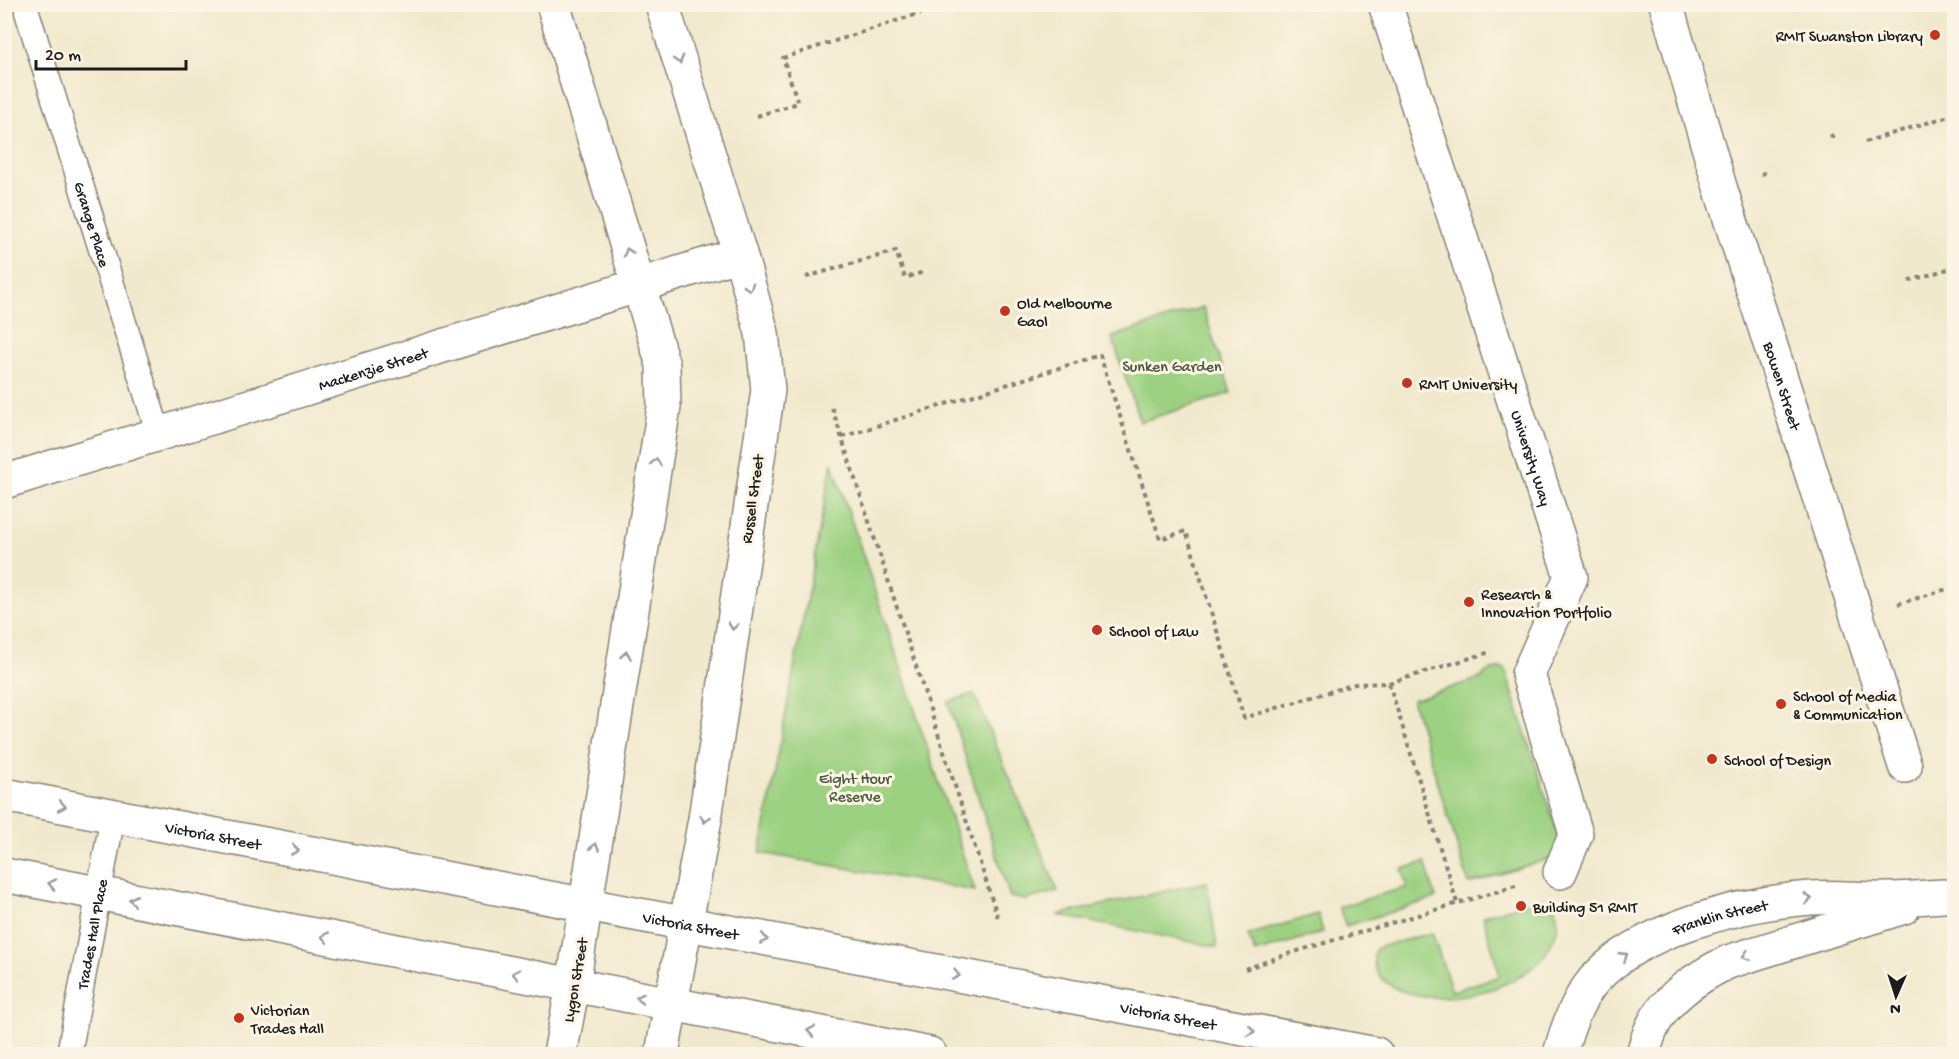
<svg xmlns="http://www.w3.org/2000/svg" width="1959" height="1059" viewBox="0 0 1959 1059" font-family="'Gochi Hand',sans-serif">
<rect width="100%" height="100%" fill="#fcf5e5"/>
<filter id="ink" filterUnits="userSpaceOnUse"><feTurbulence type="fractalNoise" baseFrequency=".0167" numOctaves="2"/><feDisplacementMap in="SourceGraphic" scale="12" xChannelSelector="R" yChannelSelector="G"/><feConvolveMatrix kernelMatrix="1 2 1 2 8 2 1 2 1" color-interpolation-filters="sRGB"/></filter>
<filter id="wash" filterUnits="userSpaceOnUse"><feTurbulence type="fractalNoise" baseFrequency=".008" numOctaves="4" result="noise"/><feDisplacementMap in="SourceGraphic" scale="24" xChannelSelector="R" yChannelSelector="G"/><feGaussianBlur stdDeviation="1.35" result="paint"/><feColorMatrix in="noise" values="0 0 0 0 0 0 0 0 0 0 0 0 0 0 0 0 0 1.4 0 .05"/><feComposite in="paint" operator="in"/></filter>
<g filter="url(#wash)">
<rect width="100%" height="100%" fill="#f1e9cd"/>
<path fill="#9dd182" stroke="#5c764f" stroke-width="1.5" d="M1203 307 1231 393 1140 422 1112 337Z
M832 462 975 891 760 853Z
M1500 668 1505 669 1564 854 1469 884 1412 700 1481 678 1486 672Z
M974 694 1058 891 1025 900 1010 897 948 702Z
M1425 862 1436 898 1346 926 1339 907 1407 887 1402 869Z
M1207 882 1217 947 1057 915Z
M1539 899C1551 900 1554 904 1557 916 1559 928 1556 935 1550 946 1527 992 1437 1010 1393 987 1378 978 1371 968 1375 950L1379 947 1432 933 1452 991 1500 976 1483 916Z
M1318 914 1323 932 1255 953 1248 935Z"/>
</g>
<g filter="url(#ink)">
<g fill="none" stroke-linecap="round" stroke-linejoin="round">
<g stroke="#868274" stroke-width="27">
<g id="service">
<path id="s1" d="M27 12 159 435"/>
<path id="s2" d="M69 1054 113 815"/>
</g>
</g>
<g stroke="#868274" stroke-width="36">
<g id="pedestrian">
<path id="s3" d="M1385 4 1571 577 1528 674 1576 834 1560 872"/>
<path id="s4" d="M1666 4 1720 187 1905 766"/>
</g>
</g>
<g stroke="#868274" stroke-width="36">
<g id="minor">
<path id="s5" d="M4 482 740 254"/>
<path id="s6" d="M1560 1054C1567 1029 1576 1001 1594 980 1641 928 1743 903 1811 898 1837 896 1862 900 1888 899 1906 899 1925 897 1943 896"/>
<path d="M1643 1054C1645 1047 1647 1040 1650 1032 1664 998 1697 977 1728 962L1904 907"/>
</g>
</g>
<g stroke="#868274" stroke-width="36">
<path id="tertiary" d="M560 1054 573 985
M662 1054 671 1004"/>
</g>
<g stroke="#868274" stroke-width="36">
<path id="secondary" d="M553 4 663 365 664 407 573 985
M662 4 740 254 762 333 768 390 705 819 671 1004"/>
</g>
<g stroke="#868274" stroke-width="36">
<g id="primary">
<path id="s7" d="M4 795 1376 1054"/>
<path d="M4 875 930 1054"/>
</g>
</g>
<path stroke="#868274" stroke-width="4" stroke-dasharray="4.5 4.5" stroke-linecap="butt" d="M757 116 798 103 783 58 948 4
M1831 134 1833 140
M1865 142 1949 116
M1761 174 1769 172
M806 277 896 251 905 278 924 272
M1909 281 1954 267
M832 408 998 918
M842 437 1100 355 1160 539 1186 531 1244 718 1355 684 1389 683 1490 652
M1898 604 1954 587
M1389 683 1457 903
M1245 969 1291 953 1519 885"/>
<use href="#service" stroke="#fff" stroke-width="24"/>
<use href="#pedestrian" stroke="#fff" stroke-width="33"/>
<use href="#minor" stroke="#fff" stroke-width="33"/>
<use href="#tertiary" stroke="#fff" stroke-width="33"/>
<use href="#secondary" stroke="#fff" stroke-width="33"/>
<use href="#primary" stroke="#fff" stroke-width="33"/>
</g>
<defs><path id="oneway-chevron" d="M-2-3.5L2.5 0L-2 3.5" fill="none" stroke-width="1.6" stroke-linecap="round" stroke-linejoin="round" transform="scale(1.5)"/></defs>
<g stroke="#999">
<use href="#oneway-chevron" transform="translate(679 60) rotate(73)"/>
<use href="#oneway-chevron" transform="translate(628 252) rotate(-107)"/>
<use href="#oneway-chevron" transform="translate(749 287) rotate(74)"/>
<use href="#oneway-chevron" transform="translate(656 462) rotate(-81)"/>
<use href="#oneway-chevron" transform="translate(733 626) rotate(98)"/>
<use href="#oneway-chevron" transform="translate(626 655) rotate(-81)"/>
<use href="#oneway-chevron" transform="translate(62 806) rotate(11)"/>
<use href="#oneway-chevron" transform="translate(705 819) rotate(99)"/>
<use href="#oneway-chevron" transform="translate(595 847) rotate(-81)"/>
<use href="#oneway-chevron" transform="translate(295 850) rotate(11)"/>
<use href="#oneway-chevron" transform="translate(52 884) rotate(-169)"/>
<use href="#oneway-chevron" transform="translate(1808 899) rotate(-4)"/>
<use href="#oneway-chevron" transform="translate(133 900) rotate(-169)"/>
<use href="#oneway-chevron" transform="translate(325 937) rotate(-169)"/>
<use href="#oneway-chevron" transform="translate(764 939) rotate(11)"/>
<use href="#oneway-chevron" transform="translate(1624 956) rotate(-33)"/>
<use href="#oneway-chevron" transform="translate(1746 956) rotate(163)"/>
<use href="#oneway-chevron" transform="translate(516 974) rotate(-169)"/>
<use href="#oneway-chevron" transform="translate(956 975) rotate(11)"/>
<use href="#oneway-chevron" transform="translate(640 998) rotate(-169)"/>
<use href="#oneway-chevron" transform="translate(811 1031) rotate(-169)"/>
<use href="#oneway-chevron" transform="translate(1251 1031) rotate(11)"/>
</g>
</g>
<g fill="#c8321e" stroke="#fcf5e5" stroke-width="2">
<circle cx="1935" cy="35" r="6"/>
<circle cx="1005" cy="311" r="6"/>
<circle cx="1407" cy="383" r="6"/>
<circle cx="1469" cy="602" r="6"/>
<circle cx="1097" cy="630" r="6"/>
<circle cx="1781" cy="704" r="6"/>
<circle cx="1712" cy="759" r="6"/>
<circle cx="1521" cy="906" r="6"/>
<circle cx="239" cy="1018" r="6"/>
</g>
<g text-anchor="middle" stroke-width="6" stroke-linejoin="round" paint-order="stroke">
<g font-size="16" fill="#1c1c1c" stroke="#fcf5e5" text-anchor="start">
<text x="1923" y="41" text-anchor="end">RMIT Swanston Library</text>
<text x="1017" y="308">Old Melbourne<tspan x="1017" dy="18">Gaol</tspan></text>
<text x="1419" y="389">RMIT University</text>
<text x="1481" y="599">Research &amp;<tspan x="1481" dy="18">Innovation Portfolio</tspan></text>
<text x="1109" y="636">School of Law</text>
<text x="1793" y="701">School of Media<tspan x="1793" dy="18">&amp; Communication</tspan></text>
<text x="1724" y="765">School of Design</text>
<text x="1533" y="912">Building 51 RMIT</text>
<text x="251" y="1015">Victorian<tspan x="251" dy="18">Trades Hall</tspan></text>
</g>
<g font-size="16" fill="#1c1c1c" stroke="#fcf5e5">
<text dy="6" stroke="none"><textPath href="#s1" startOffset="222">Grange Place</textPath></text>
<text dy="6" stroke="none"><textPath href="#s5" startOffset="386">Mackenzie Street</textPath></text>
<text dy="6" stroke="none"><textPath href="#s4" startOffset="399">Bowen Street</textPath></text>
<text dy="6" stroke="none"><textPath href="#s3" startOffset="477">University Way</textPath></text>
<text transform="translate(751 499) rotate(-82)" y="6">Russell Street</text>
<text dy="6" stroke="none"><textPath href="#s7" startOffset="213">Victoria Street</textPath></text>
<text dy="6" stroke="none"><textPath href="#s6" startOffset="225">Franklin Street</textPath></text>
<text dy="6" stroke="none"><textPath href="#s7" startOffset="699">Victoria Street</textPath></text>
<text dy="6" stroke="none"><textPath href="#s2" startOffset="122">Trades Hall Place</textPath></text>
<text transform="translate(574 980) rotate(-80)" y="6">Lygon Street</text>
<text dy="6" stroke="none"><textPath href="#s7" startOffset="1185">Victoria Street</textPath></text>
</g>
<g font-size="16" fill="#495b40" stroke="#fcf5e5">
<text x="1172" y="371">Sunken Garden</text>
<text x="855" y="783">Eight Hour<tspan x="855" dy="18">Reserve</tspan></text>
</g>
</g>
<rect width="1959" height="1059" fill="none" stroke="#fcf5e5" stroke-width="24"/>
<g transform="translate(1896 996) rotate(183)" stroke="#fcf5e5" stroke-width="4.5" paint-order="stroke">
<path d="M0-4.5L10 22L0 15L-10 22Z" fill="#1c1c1c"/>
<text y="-9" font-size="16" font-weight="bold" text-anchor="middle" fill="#1c1c1c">N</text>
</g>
<path d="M36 60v9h150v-9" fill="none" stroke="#1c1c1c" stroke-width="3"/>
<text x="45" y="60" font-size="18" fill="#1c1c1c" stroke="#fcf5e5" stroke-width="4.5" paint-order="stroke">20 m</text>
</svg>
